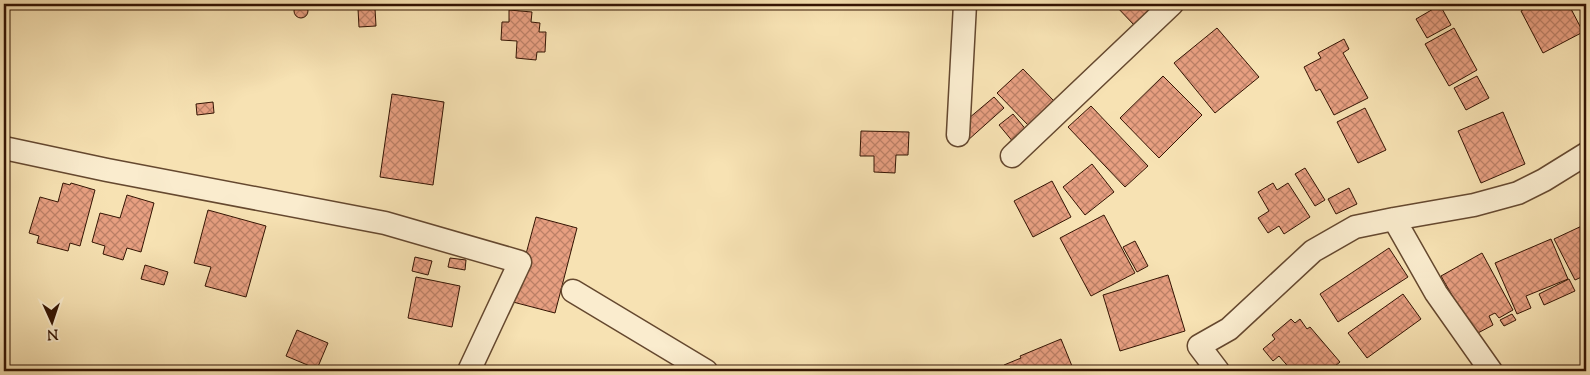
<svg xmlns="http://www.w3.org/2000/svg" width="1590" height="375" viewBox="0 0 1590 375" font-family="'Sorts Mill Goudy',serif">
<defs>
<pattern id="building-cross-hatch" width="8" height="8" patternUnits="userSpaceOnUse" patternTransform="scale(1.25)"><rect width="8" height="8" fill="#e79f81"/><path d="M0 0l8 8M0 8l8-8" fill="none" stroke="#bc8067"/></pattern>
</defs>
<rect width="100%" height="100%" fill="#f7e2b3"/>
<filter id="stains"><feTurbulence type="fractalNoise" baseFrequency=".004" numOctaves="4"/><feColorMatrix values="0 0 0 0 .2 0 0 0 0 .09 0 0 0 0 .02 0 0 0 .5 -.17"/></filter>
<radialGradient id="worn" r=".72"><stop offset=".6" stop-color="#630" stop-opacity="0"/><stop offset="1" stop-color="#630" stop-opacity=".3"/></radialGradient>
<path fill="url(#building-cross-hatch)" stroke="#341403" d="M1114 4H1159L1135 26Z
M1524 4H1571L1569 5 1583 32 1543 53 1521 11 1526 8Z
M294 11a7 7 0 1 1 14 0a7 7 0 1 1-14 0Z
M1440 5 1451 25 1427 38 1416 19Z
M358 9H375L376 26 359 27Z
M509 10 532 12 531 22 540 23 539 32H546L545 52H537L536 60 516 58 517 41 501 40 502 22H509Z
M1217 28 1259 77 1215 113 1174 63Z
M1454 28 1477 70 1449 86 1425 44Z
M1344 39 1349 49 1343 53 1368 98 1334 115 1320 89 1316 91 1304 67 1321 58 1318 53Z
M1023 69 1054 101 1028 125 997 93Z
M1163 76 1202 115 1159 158 1120 118Z
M1477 76 1489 98 1466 110 1454 88Z
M392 94 444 102 433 185 380 177Z
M994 97 1004 108 967 141 956 129Z
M213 102 214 113 197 115 196 104Z
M1091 106 1148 166 1125 187 1068 127Z
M1365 108 1386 150 1358 163 1337 122Z
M1503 112 1525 164 1481 183 1458 131Z
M1013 114 1028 132 1014 143 999 125Z
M861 131 909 132 908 155H896L895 173 874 172V156H860Z
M1092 164 1114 192 1085 215 1063 187Z
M1305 168 1325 200 1315 206 1295 174Z
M1052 181 1071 217 1033 237 1014 201Z
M63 183 70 185 71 183 95 190 80 246 70 243 68 251 37 243 39 236 29 233 40 197 58 202Z
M1273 183 1277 190 1288 183 1310 217 1284 234 1279 226 1268 233 1258 218 1269 211 1258 192Z
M1349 188 1357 204 1336 214 1328 199Z
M127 195 154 203 141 252 127 248 123 260 103 254 105 246 92 242 100 213 120 218Z
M208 210 266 226 246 297 205 286 211 267 194 263Z
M1104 215 1135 273 1091 296 1060 238Z
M536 217 577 228 555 313 513 302Z
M1586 224V275L1575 280 1554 239Z
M1551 239 1568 279 1526 296 1531 308 1517 314 1495 263Z
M1135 241 1148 266 1137 272 1123 247Z
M1389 248 1408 277 1338 322 1320 294Z
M1482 253 1513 310 1499 318 1495 313 1489 316 1493 325 1476 334 1470 327 1441 276Z
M415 257 432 261 428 275 412 271Z
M450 258 466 260 465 270 448 267Z
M145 265 168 272 164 285 141 279Z
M1168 275 1185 331 1120 351 1103 295Z
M416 277 460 286 452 327 408 318Z
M1569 279 1575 291 1544 305 1539 294Z
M1403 294 1421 319 1367 358 1348 333Z
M1512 314 1516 320 1504 326 1500 320Z
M1291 319 1295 323 1300 319 1307 329 1310 327 1340 362 1329 371H1292L1279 356 1273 361 1263 349 1275 339 1272 335Z
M297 330 328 343 317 369 286 356Z
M1061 339 1074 371H1006L1004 365 1021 358 1020 356Z"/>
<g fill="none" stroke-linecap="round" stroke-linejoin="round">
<g stroke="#65482f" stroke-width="25">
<path id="street" d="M958 135 965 4
M4 148 107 170 385 223 520 262 469 371
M1012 156 1172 4
M1394 219 1436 293 1491 371
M573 291 706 371
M1218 371 1199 346 1229 329 1313 251 1355 227 1394 219 1474 205 1518 193 1544 180 1586 154"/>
</g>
<use href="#street" stroke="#faecce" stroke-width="22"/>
</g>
<rect width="1590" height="375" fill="none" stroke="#f7e2b3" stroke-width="20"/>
<rect x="5" y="5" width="1580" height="365" fill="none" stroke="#341403" stroke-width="2.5"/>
<rect x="10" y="10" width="1570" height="355" fill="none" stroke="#341403"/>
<g transform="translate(52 322) rotate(177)" stroke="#faecce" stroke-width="4" paint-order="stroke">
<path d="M0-4L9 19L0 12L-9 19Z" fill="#341403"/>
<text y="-8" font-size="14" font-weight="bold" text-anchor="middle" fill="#341403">N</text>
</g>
<rect width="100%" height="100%" filter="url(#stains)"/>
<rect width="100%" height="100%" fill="url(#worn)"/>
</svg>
